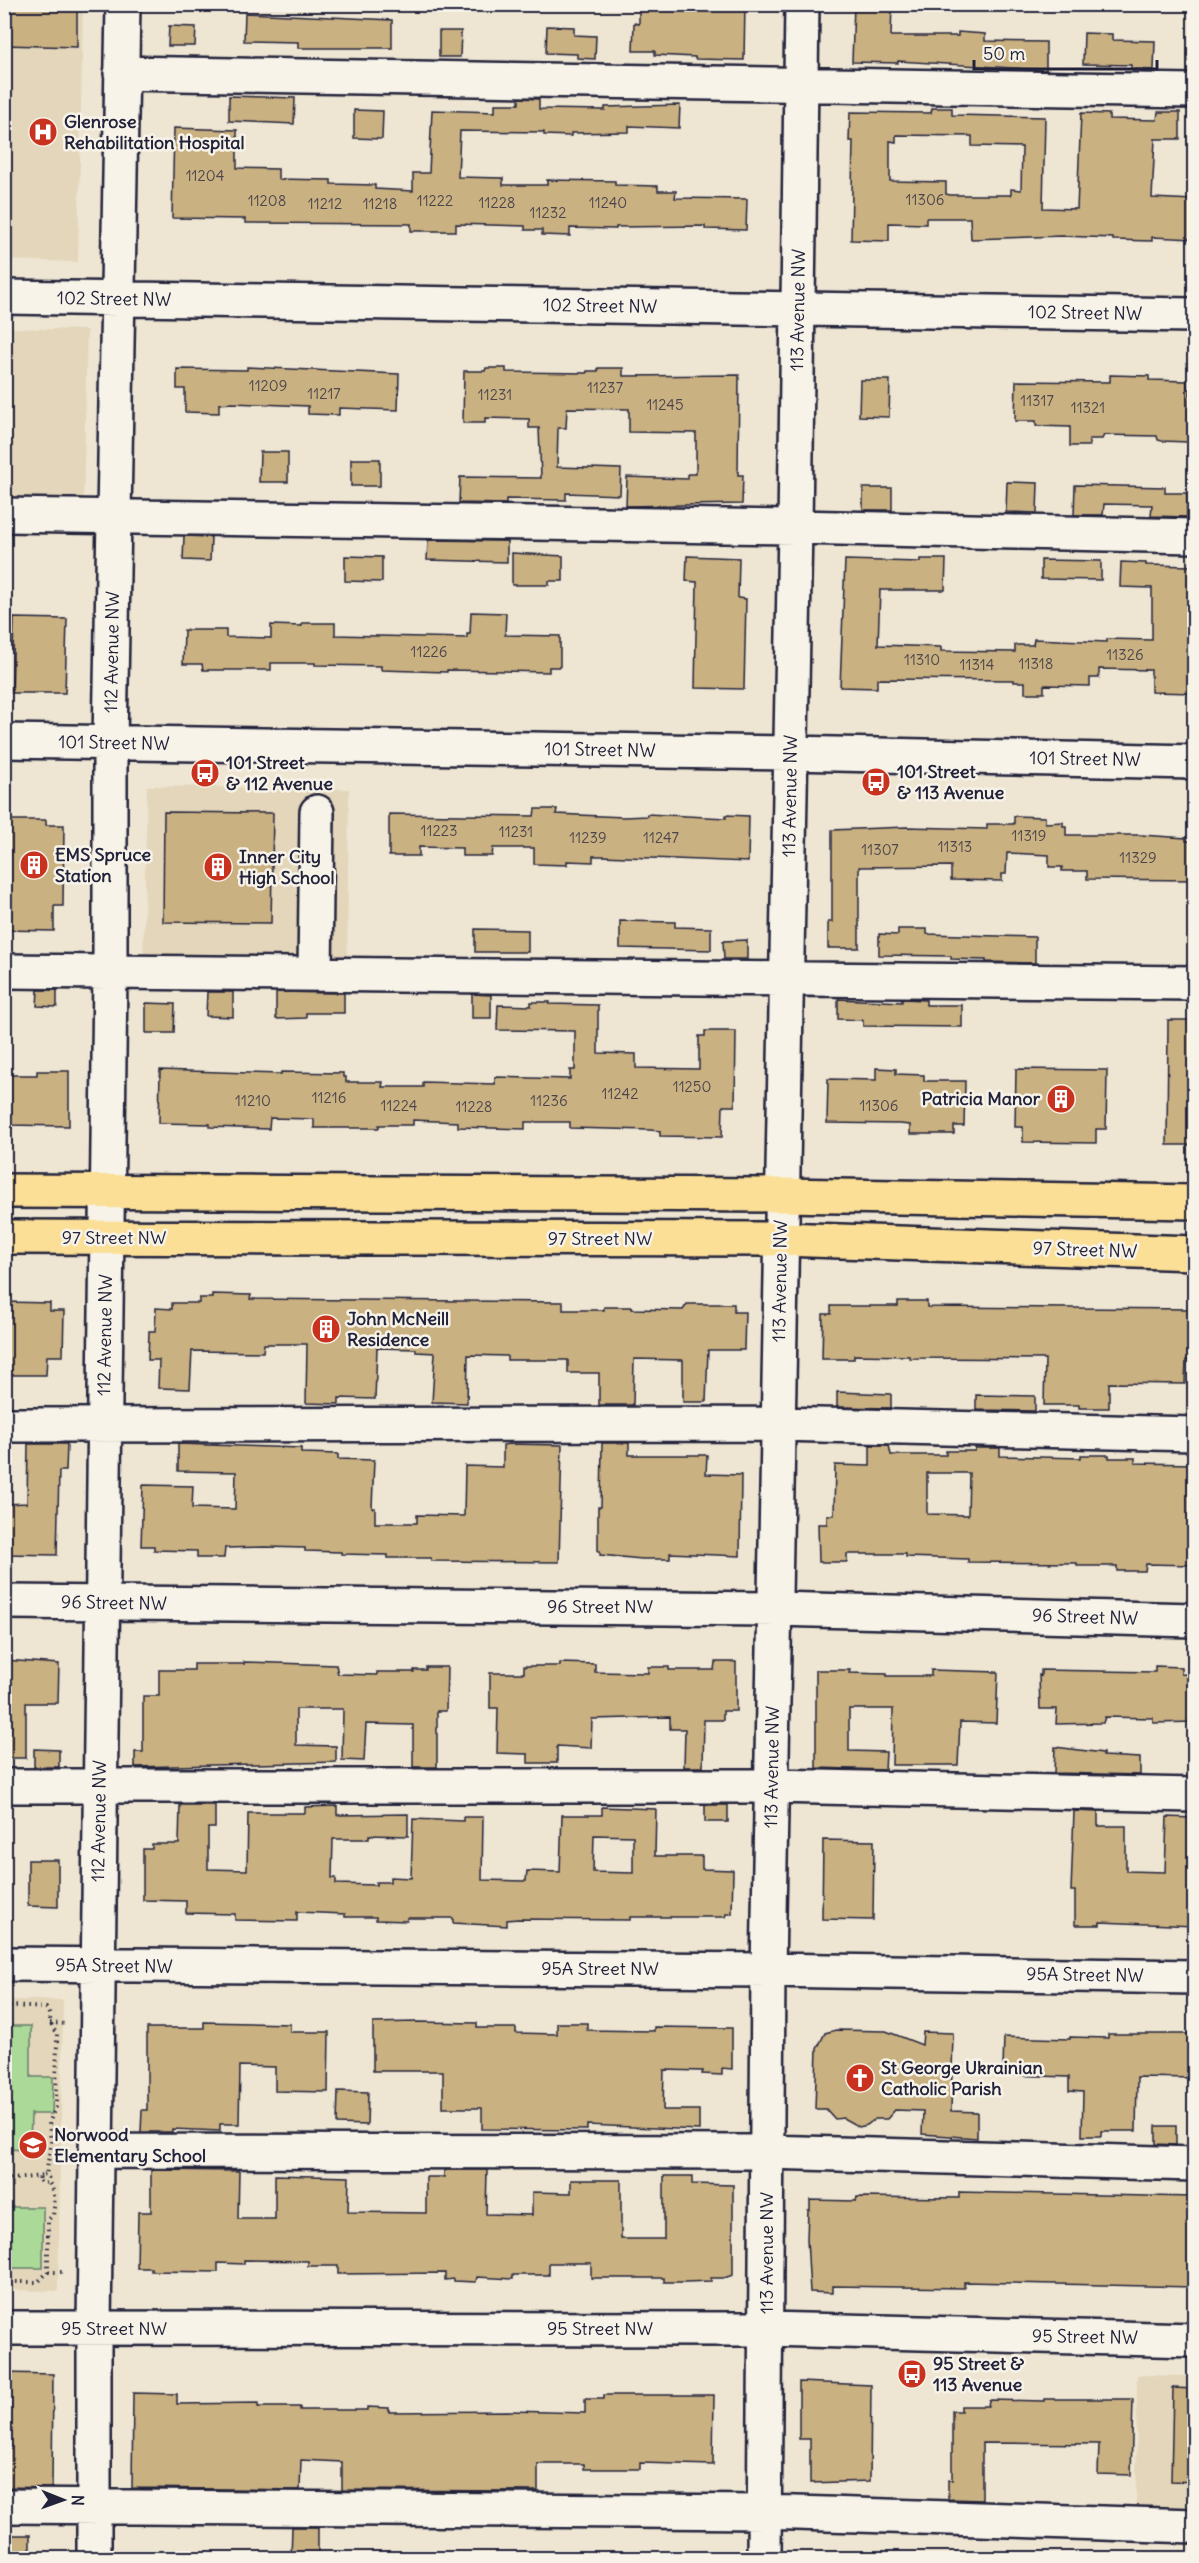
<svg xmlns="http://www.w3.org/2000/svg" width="1199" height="2563" viewBox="0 0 1199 2563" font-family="Delius,sans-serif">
<rect width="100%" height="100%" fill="#eee6d3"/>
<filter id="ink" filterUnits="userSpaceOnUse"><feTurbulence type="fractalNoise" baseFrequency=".0167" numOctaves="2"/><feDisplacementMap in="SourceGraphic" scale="12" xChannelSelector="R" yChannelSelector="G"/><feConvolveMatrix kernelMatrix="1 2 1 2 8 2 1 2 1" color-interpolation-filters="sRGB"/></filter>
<g filter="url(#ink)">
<path fill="#e3d6ba" d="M5 5H83L78 262 5 260Z
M5 328 87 330 83 510 5 509Z
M147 786 349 789 347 968 143 967Z
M5 2000H63L58 2291 5 2290Z
M1137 2375 1194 2376V2518H1136Z"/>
<path fill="#abd998" stroke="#667e6a" stroke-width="1.5" d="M5 2026H31V2077H53L52 2114H31L30 2150 5 2149Z
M5 2207H43V2268H5Z"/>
<path fill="#cab181" stroke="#22223b" stroke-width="1.5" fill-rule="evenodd" d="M4 4H77V47L4 45Z
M639 4H745L744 60 695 59V57L655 55V51H633L634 23 639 24Z
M854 4H892L891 36H958V32L985 34V41L1046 42V70L898 61V63L852 62Z
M245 13 392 20V48H298V42L244 41Z
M169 26 196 27 195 46H168Z
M547 26 574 27V35L596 36 595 59 577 58V54L546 53Z
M439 31H461L460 57H439Z
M1084 33 1112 34V40L1155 41 1154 70 1131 69V65L1083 64Z
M229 96 295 98 294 124 229 121Z
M519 98 539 99V109L605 110V107L680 105 679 128 629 126V132L571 133V136L544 135V132L460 131 458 177 503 178V185H547V180L615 181V185L658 186V191H676L675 198 747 199 746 230 705 229V226L616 227V229L570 228V236L542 235V230H525V226L456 224V231H411V224L245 223V219L172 218 174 128 237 130V168L278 169V179L331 180V184L375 185V189L413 191V173H429L432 110 495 112V104H519Z
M932 108H952V115L1045 117 1043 208 1077 209 1081 113 1109 114V119L1157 120 1158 112H1180V139H1155L1152 198 1194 200V239L1152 237V241L1113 240V238L1062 236 971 239 970 218H926V224L889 223V241L851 240 853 141H849L850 112 931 113ZM896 135 972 136V146L1022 147 1021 190 1011 189V195H950L946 194V182L890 181V141L896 142Z
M354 110 383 111 382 139 354 138Z
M247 367 399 374 398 410 339 408V415L308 414V406L232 403 219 404V413L185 412V389H177V369L247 370Z
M486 368H506V372L587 373V371H598V368H623V376L739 375 738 475H743L742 504 626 506 627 477 688 479V474H696V433L629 432V409L567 408 566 428H558L557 467 621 469 620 495 566 493V500L506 499V504L459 503 460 477 541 478 539 428H529V419L485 418V423H463L464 371H485Z
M1110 375 1149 376V380L1187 381V389H1190L1188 442 1162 441 1158 440 1157 436 1104 435 1102 439H1089V446H1070V427L1036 426V421H1015L1016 381 1110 382Z
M860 380H890L889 417 859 416Z
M260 452H288V482H259Z
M351 459H380V486H351Z
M1007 482 1038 483 1037 513 1006 512Z
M1075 485 1165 487V493H1187V517L1151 516 1152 505 1104 504 1103 515H1074Z
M863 488H892V510H863Z
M184 536 211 537 210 561 183 560Z
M428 540 507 541V562L427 560Z
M512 553 563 556V581H549V585H512Z
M345 556 382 557V582L345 581Z
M687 556 739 558 738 598 746 599 744 689 695 688 697 582 686 581Z
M920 559H946L945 590H880L878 645 941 647V651L1015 652V645H1033L1034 639 1107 642V639L1152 640V588L1120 587 1121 562 1146 563V565L1194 566V693L1151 692V670L1099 669V678H1090V686L1044 685V693H1025V682H1014V680L877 679V688L840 687 845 560 920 562Z
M1041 560 1101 561V580L1041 579Z
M471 612 506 613 505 635 560 636V667H549V672L447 670V672L381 670V666L315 665V663H271V670H203L202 664H183L184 630H226V637L271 638V625L302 626V623H335V635L467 638V634H470Z
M14 618 67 619 65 693H12Z
M535 809H557L556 814 624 817 647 816V814L726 818V815L749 816 748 862 602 856H593V862L567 861V865L534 864V848H493L492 856H462V848L419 847V856H389V814L534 816Z
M164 812 273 813 271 923 163 922Z
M1014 816 1045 817V823L1063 822V826H1066V835H1141L1186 838V841H1194V880L1087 879V871H1062V867H1049V855L1007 853 1006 874H1002V881L951 880V866L859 867V948H828V922H832V830L907 827 987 829V824H1014Z
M4 820H46V825H64L63 906H54V931L4 930Z
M620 921 675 922V927L711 928V950L620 948Z
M475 929 528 930V952H475Z
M898 929H927V934L1035 937V963L986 962V960L951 959V956L879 955V934L898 935Z
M747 940V959H724L723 941Z
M38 990H57V1007L37 1006Z
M207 992H233V1017L206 1016Z
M276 992 344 993V1013H306V1018L276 1019Z
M472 994 491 995V1018H472Z
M838 999 902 1002V999L926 1000V1005H962V1027L863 1026V1020L838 1019Z
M531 1002H550L549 1004 598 1005V1053L636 1054V1068L699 1069V1036H705V1031H736L735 1106H723L722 1137 660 1136V1131L650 1130 570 1128V1122H525V1129L458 1127V1122L413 1120V1125H379V1128H314V1119L270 1118 269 1129 210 1127V1124L159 1123 160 1070 281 1074V1072L343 1073V1077H346V1082H383L382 1087H423V1082L495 1084V1077L570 1079V1070H575V1031L497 1030 498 1005 531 1006Z
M146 1003 175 1004 174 1033H146Z
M1168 1020H1194V1145H1167Z
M876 1068 896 1069V1074L924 1075V1081H965L964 1126H954V1134H910V1125L900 1124 827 1123 828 1079 876 1080Z
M1016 1069 1107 1070 1106 1129H1096V1143L1023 1142V1127H1015Z
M37 1071H69V1126L7 1125 6 1075H37Z
M212 1294 251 1295 250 1299 563 1302V1310H604V1307H632V1309L683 1310 687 1304H734V1312H745L744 1350H708L706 1402H683V1360L634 1359 633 1405H599V1373H568V1360H507V1356L468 1355 467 1403 432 1402 435 1353 416 1352V1349L377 1348 375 1399 339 1398V1404L306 1403 307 1344H264L263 1352 192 1351 190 1389 158 1388 159 1360H148L149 1331H155L156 1308 172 1309V1303H199V1298H212Z
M898 1301H927V1307L1194 1309V1360H1186L1185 1384 1109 1383V1408H1079V1405H1044L1045 1359 909 1358V1356L854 1355V1359H822L823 1314H831V1306H898Z
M4 1302 50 1303V1311H64L63 1356H47L46 1375H4Z
M837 1392 891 1394V1408L837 1407Z
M976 1395 1035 1396V1411L976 1410Z
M602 1443H629V1455H707L706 1474 741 1475 740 1556 670 1553V1559H642L600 1555V1551H598V1507H601Z
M28 1444H67L66 1471H59L57 1555 4 1554V1504L27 1503Z
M178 1444 301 1448V1453L338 1454V1459L374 1460 372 1508H375V1523H417V1515L464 1516 465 1466 503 1467V1445L508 1444 562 1445 559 1562 431 1561V1558H388V1555L341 1554V1552L305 1551V1548L265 1547 225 1548 224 1558H197V1551L154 1550V1546H141L143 1485 193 1486 192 1508 235 1509 236 1472 178 1471Z
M870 1445H889L891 1455H946V1451H975V1448H1000V1456L1081 1458V1455H1109V1458H1135V1463L1194 1464V1565L1146 1564 1145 1571H1117V1566H1077V1563L968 1562V1559L906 1557V1554H847V1562H819L818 1524H827V1515H834L835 1465 870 1466ZM927 1473H969L968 1515 927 1514Z
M4 1660 59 1664 58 1703H26V1758H4Z
M244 1662 336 1665 338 1674 377 1675V1672H414V1670H426V1667H447L446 1711H437V1767H413V1725L366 1724 364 1761 342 1760 343 1709H296V1745L336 1746V1762L135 1767V1752H143V1696H159V1670H194V1664H244Z
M715 1662H736V1711H723V1720H704L703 1767H684L685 1729H670V1717L592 1719 591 1748 557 1746V1763H528V1754L497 1753 498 1708H490V1673H524V1666H560V1663L595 1664V1672L648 1673V1667H669V1670H714Z
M1155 1666 1181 1667V1674L1194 1675V1722L1153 1723V1718L1105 1717 1103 1723 1056 1724 1057 1709H1040L1039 1675 1041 1676V1670L1155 1672Z
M816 1670H850L849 1673 887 1674V1676H931V1670L998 1672 996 1723 960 1722 958 1765H892L893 1709H849V1751L886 1752 885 1770 816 1768Z
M1055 1747 1103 1753V1756L1140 1758V1775L1054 1773Z
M34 1749 59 1750V1767H34Z
M180 1805H215V1828H208V1869L247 1870 248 1813H305V1807L337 1806V1815L408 1814V1836L369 1835V1839H333L332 1878H336V1884L376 1885V1882H390V1877L411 1878 413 1819 463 1821V1817H483L482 1880 526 1881 527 1871 560 1872 562 1815H602V1807L656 1809 655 1856H702V1869L733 1870 732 1914H726L725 1917H630V1920L518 1919 507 1920V1926L453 1923V1918H407V1921L376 1920V1917H345V1914L297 1912V1921L235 1920V1914L186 1913V1901L143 1900V1849H152V1844H179ZM594 1835 633 1836V1873L593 1872Z
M705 1805H728V1822H705Z
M1074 1811 1098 1812V1826H1126V1871L1165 1872 1167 1817 1194 1818V1926L1100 1922V1925H1075V1891H1071Z
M823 1840 874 1841 873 1920 822 1919Z
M28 1860H58V1907L28 1906Z
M204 2022 290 2024V2032H329L328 2092 275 2091V2067L240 2066 239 2124H220V2131L172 2129V2132H141L142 2110H147V2028H204Z
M416 2022 477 2023V2028H516V2033L557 2034V2023H587V2030L654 2031V2027L732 2028V2069L722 2068V2075L702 2074 703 2071 664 2070 663 2110H699V2130L587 2125V2130L482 2129V2108H443V2071H373V2023Z
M836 2030 886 2031 922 2045 923 2032 953 2033 951 2111 977 2112V2138L922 2134 923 2111 895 2110 887 2119H875L867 2125 859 2127 843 2118 835 2119 826 2109H815L817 2049 825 2033Z
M1108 2034H1194V2078L1137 2077 1136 2131H1101V2136H1082L1083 2092 1069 2091V2077L1009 2075V2069L1003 2068 1004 2037 1070 2039V2037L1108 2038Z
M338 2091 368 2092 367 2125 337 2124Z
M1156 2126H1176V2145L1156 2144Z
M151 2170 239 2171 238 2219H275V2175L349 2177 348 2212 426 2213V2177H444V2170H487L486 2214 532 2215V2192L571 2193V2180H621V2239H664V2176H692V2184L733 2185V2275L724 2278H711V2281L685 2282H664V2278H591V2263H549V2275H513V2279L477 2277 476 2282 454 2281V2279L445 2280V2273L338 2274V2266H308V2261L244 2260V2264L218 2263V2272L151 2271V2268H137L138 2212H151Z
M959 2192 1193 2197 1194 2287 964 2282V2288L832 2286V2293L810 2292 807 2239 808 2210H810V2200L856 2201 857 2197 959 2198Z
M4 2373 53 2374 52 2488 4 2487Z
M799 2382 871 2385 870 2481 810 2483V2439H799Z
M1173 2388 1194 2389V2482L1171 2481Z
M133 2393 177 2394V2404L258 2403V2407H300V2410H367V2407L389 2408V2412L510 2411 585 2413V2399H604V2395H714L713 2465 640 2463V2469H584V2464H538V2491L342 2490V2462L301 2460 300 2490 132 2488Z
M1045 2399H1133L1131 2475 1098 2474 1099 2444 982 2443V2500L948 2499V2480H952V2411H961V2406H988L989 2400 1045 2401Z
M292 2527H318V2559H291Z
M4 2535H30V2559H4Z"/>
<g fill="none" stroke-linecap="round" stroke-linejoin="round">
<g stroke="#22223b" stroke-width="38">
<path id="minor" d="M121 73 1194 91
M4 297 1194 315
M4 515 795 527 1194 536
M4 741 790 753 1194 762
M4 971 1194 983
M315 973 317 812
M4 1425 778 1424 1194 1434
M4 1602 775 1609 1194 1620
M4 1786H772L1194 1795
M4 1964 768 1970 1194 1977
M96 2151 767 2152 1194 2164
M4 2328 767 2329 1194 2340
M4 2506 765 2512 1194 2526
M94 2558V2329L110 972V743L123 4
M764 2558 768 1970 795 527 802 4"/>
</g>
<g stroke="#22223b" stroke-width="38">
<path id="major" d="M4 1191 782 1195 1194 1202
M4 1237 781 1239 1194 1253"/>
</g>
<path stroke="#22223b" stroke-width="4" stroke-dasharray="1.5 4.5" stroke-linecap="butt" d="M4 2009 12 2006 46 2008C52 2015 48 2025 57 2033L56 2107 49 2123 51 2142 46 2176
M50 2023 67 2024
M39.5 2179a4.5 4.5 0 1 1 9 0a4.5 4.5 0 1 1-9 0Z
M4 2180 42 2176
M48 2272H65
M4 2282H38L48 2272V2220L53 2215C55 2203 56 2191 48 2182"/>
<use href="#minor" stroke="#f7f3e8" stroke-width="33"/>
<use href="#major" stroke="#fbdf96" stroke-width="33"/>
</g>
</g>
<defs>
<g id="hospital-disc" transform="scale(1.5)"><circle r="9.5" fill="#c8321e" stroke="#f7f3e8"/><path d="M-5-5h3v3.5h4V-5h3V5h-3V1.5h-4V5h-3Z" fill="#fff"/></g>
<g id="bus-disc" transform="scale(1.5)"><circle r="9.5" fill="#c8321e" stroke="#f7f3e8"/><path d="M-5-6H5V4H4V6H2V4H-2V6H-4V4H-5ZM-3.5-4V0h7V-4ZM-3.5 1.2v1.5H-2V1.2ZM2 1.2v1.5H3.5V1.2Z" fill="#fff"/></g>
<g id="building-disc" transform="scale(1.5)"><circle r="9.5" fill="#c8321e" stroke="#f7f3e8"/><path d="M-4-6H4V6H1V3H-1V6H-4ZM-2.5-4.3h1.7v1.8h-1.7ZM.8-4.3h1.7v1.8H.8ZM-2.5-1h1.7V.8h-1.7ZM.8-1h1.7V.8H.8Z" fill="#fff"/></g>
<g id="church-disc" transform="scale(1.5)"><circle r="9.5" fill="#c8321e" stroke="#f7f3e8"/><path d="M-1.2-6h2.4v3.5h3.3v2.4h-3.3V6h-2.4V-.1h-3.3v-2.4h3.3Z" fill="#fff"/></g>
<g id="school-disc" transform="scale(1.5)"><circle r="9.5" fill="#c8321e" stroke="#f7f3e8"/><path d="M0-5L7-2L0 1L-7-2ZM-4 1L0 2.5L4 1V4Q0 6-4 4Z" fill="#fff"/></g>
</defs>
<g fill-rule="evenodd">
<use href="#hospital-disc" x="43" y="132"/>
<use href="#bus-disc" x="205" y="773"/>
<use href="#bus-disc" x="876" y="782"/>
<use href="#building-disc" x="34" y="865"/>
<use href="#building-disc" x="218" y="867"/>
<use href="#building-disc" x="1061" y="1099"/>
<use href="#building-disc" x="326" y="1329"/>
<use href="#church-disc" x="860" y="2078"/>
<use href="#school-disc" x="33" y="2145"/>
<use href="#bus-disc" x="912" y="2374"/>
</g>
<g text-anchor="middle" stroke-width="5" stroke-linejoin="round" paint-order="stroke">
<g font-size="15" fill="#4c464c">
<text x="205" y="181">11204</text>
<text x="925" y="205">11306</text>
<text x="267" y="206">11208</text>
<text x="435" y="206">11222</text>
<text x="497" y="208">11228</text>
<text x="608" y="208">11240</text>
<text x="325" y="209">11212</text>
<text x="380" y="209">11218</text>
<text x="548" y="218">11232</text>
<text x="268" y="391">11209</text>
<text x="605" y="393">11237</text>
<text x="324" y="399">11217</text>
<text x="495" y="400">11231</text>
<text x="1037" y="406">11317</text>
<text x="665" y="410">11245</text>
<text x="1088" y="413">11321</text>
<text x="429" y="657">11226</text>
<text x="1125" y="660">11326</text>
<text x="922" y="665">11310</text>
<text x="1036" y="669">11318</text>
<text x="977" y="670">11314</text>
<text x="439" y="836">11223</text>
<text x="516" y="837">11231</text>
<text x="1029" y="841">11319</text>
<text x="588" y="843">11239</text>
<text x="661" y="843">11247</text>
<text x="955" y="852">11313</text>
<text x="880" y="855">11307</text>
<text x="1138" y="863">11329</text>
<text x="692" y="1092">11250</text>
<text x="620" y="1099">11242</text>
<text x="329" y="1103">11216</text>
<text x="253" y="1106">11210</text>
<text x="549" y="1106">11236</text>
<text x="399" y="1111">11224</text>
<text x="879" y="1111">11306</text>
<text x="474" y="1112">11228</text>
</g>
<g font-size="18" font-weight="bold" fill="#22223b" stroke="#f7f3e8" text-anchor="start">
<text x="64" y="128">Glenrose<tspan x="64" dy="21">Rehabilitation Hospital</tspan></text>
<text x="226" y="769">101 Street<tspan x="226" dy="21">&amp; 112 Avenue</tspan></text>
<text x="897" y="778">101 Street<tspan x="897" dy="21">&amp; 113 Avenue</tspan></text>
<text x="55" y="861">EMS Spruce<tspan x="55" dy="21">Station</tspan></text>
<text x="239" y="863">Inner City<tspan x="239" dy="21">High School</tspan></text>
<text x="1040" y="1105" text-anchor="end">Patricia Manor</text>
<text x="347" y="1325">John McNeill<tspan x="347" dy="21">Residence</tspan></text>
<text x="881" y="2074">St George Ukrainian<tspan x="881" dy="21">Catholic Parish</tspan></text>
<text x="54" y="2141">Norwood<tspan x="54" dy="21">Elementary School</tspan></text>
<text x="933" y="2370">95 Street &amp;<tspan x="933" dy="21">113 Avenue</tspan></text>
</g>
<g font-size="18" fill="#22223b" stroke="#f7f3e8">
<text transform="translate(114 299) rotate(1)" y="6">102 Street NW</text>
<text transform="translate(600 306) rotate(1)" y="6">102 Street NW</text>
<text transform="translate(798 310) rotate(-89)" y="6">113 Avenue NW</text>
<text transform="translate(1085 313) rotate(1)" y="6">102 Street NW</text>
<text transform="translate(112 652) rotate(-89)" y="6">112 Avenue NW</text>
<text transform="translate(114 743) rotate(1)" y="6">101 Street NW</text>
<text transform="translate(600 750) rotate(1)" y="6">101 Street NW</text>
<text transform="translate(1085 759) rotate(1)" y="6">101 Street NW</text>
<text transform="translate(790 796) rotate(-89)" y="6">113 Avenue NW</text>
<text x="114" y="1244">97 Street NW</text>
<text x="600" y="1245">97 Street NW</text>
<text transform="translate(1085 1250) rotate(2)" y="6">97 Street NW</text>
<text transform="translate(780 1281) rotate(-89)" y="6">113 Avenue NW</text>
<text transform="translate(105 1335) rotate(-89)" y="6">112 Avenue NW</text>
<text transform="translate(114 1603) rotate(1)" y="6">96 Street NW</text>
<text x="600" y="1613">96 Street NW</text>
<text transform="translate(1085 1617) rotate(2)" y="6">96 Street NW</text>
<text transform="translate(772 1767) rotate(-89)" y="6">113 Avenue NW</text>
<text transform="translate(99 1821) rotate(-89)" y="6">112 Avenue NW</text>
<text transform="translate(114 1966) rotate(1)" y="6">95A Street NW</text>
<text x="600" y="1975">95A Street NW</text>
<text transform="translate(1085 1975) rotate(1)" y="6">95A Street NW</text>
<text transform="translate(767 2253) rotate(-90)" y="6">113 Avenue NW</text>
<text x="114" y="2335">95 Street NW</text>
<text x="600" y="2335">95 Street NW</text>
<text transform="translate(1085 2337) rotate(1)" y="6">95 Street NW</text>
</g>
</g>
<rect width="1199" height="2563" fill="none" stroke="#f7f3e8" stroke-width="24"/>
<rect x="12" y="12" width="1175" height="2539" fill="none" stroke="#22223b" stroke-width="2" filter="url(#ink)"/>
<g transform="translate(63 2500) rotate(91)" stroke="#f7f3e8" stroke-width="4.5" paint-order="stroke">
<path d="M0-4.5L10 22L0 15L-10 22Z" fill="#22223b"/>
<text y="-9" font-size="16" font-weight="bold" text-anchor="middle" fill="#22223b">N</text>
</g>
<path d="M974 60v9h183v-9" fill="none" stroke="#22223b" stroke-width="3"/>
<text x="983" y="60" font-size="18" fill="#22223b" stroke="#f7f3e8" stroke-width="4.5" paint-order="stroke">50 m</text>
</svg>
